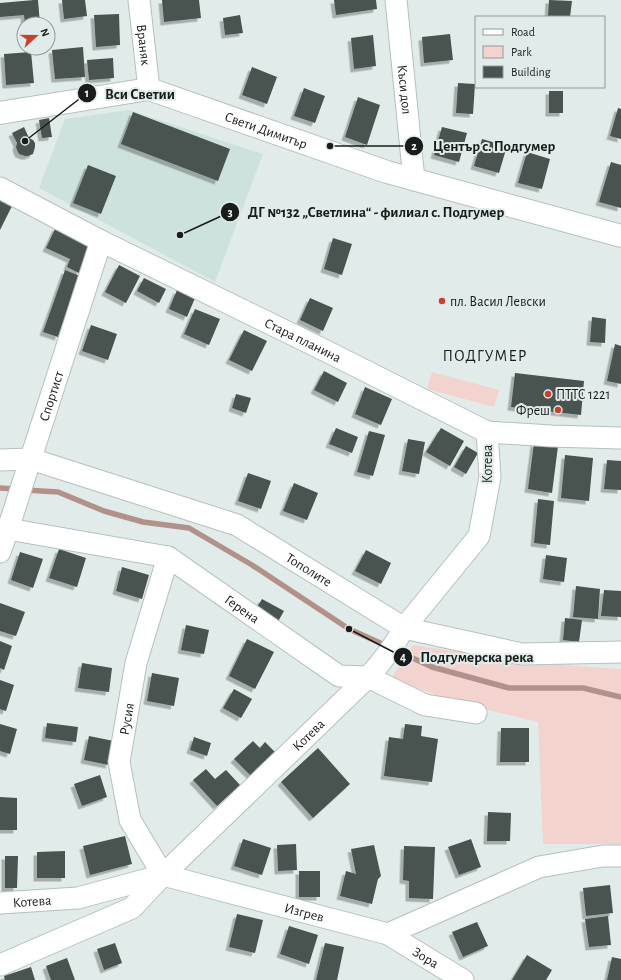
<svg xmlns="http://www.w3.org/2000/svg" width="621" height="980" viewBox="0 0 621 980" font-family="'Alegreya Sans',sans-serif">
<defs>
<filter id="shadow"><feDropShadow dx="-3.5" dy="3.5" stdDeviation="0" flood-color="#0004"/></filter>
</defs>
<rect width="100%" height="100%" fill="#e1ecea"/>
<path fill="#cee2dd" d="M129 110 263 154 215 282 39 188 65 119Z"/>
<path fill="#f3d3cd" d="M432 372 499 390 494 407 427 389Z
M413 645 533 663 621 669V844H543L538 722 454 702 391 678Z"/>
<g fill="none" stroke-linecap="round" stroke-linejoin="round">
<path stroke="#b2918b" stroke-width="5.5" d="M0 488 16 489
M25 490 58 492 104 511 143 522 189 528 252 565 349 629 387 646
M395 650 432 667 509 688H583L621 697"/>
</g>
<path fill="#485250" filter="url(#shadow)" d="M34 0H38L40 24H25L24 15 0 17V3Z
M62 0H85L87 16 64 19Z
M162 0H199L201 18 164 22Z
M334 0H376L377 9 336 15Z
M549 0 572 1 570 17H548Z
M119 14 120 45 96 47 94 15Z
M240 15 243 33 225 35 223 18Z
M450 34 453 60 424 63 422 37Z
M373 35 376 66 354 69 351 38Z
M83 47 85 77 55 79 52 50Z
M31 52 34 83 6 85 4 54Z
M113 58 114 78 89 80 87 60Z
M252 67 277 77 267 104 242 95Z
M458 83 475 84 473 114 456 113Z
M304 88 325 96 315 123 294 116Z
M549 91H563V113H549Z
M358 97 380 105 367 145 345 137Z
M618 108 621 109V139L610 136Z
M133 112 230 149 218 181 121 144Z
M49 118 52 137 42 138 39 120Z
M24 127 29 138 33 140 35 143V147L33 154 28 156H25L19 154 17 150 16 147 17 143 12 133Z
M442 127 467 133 459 162 434 155Z
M482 139 507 146 499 173 474 166Z
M527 152 550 159 542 189 518 183Z
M611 162 621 165V208L599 202Z
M88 165 116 176 101 214 73 203Z
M0 200 12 206 0 230Z
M56 227 93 244 79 273 67 267 70 259 46 248Z
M333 238 352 244 342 275 324 269Z
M119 265 140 276 126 303 105 292Z
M65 270 80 276 58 337 43 332Z
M144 278 166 289 159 303 137 291Z
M177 290 195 298 187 317 169 309Z
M310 298 333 308 323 331 300 320Z
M195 309 220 319 209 345 184 334Z
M592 317 606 319 605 343 590 342Z
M91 325 117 334 108 360 82 351Z
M244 330 267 341 252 371 229 360Z
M615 344 621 346V384L607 381Z
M324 371 347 383 338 402 314 390Z
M515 373 584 381 581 415 511 407Z
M365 387 392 399 381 425 355 414Z
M236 394 251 398 246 413 232 408Z
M336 428 358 437 352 453 329 444Z
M441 428 464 441 450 466 426 452Z
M369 431 385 435 373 476 357 472Z
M408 439 425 442 419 474 402 471Z
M534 443 558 446 552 493 528 489Z
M466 446 478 453 466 474 454 467Z
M565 455 593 458 589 501 561 498Z
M607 460 621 461V490L604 489Z
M248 473 271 481 261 509 238 501Z
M294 483 318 493 307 520 283 511Z
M538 499 554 501 550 545 534 543Z
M59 549 86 558 77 587 49 578Z
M366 550 391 563 381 584 355 571Z
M20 552 43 559 33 588 11 580Z
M546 555 567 558 564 582 543 579Z
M122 567 149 575 142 599 116 591Z
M576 586 600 589 598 619 573 617Z
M604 590 621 591V617L601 616Z
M262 599 284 611 276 625 254 612Z
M0 603 25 612 16 636 0 631Z
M565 618 582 620 579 642 563 640Z
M186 625 209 630 204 654 181 650Z
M247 639 274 652 255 689 229 676Z
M0 641 12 646 4 670 0 668Z
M82 663 112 668 109 692 78 688Z
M152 673 179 678 174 706 147 701Z
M0 680 14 685 6 711 0 709Z
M234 689 252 699 241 718 223 708Z
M47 723 78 727 76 742 45 738Z
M0 724 17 729 10 754 0 751Z
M405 724 422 726 421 736 438 739 432 782 384 776 389 737 403 739Z
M501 728H529V762H500Z
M89 736 114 741 109 765 84 760Z
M194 737 211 743 207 756 190 750Z
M253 741 260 748 265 742 277 754 252 777 234 759Z
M318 748 350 784 313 818 281 782Z
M206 769 215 779 226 770 240 785 217 806 193 780Z
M100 775 107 797 82 806 74 784Z
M0 797 17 798V830H0Z
M488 812 511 813 510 841H487Z
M125 836 132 864 90 875 83 846Z
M243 839 271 848 262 875 234 866Z
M471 839 481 867 459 875 448 847Z
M296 844 297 870 278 871 277 845Z
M374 845 381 876 378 879 372 904 340 896 346 871 356 874 351 849Z
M404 846 435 847 433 899 409 898V881L403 880Z
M65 851V878H37V852Z
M5 856H18L17 888H5Z
M299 871H320V897H299Z
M610 885 613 913 586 916 583 888Z
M237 914 263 920 255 953 229 947Z
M608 916 611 945 589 947 585 919Z
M477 922 488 946 463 957 452 932Z
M289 926 318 935 309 964 280 954Z
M115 943 122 963 104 970 97 949Z
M325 943 344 947 337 980H316Z
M527 955 552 970 546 980H512Z
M612 957 621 959V980H607Z
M67 958 75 980H51L46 966Z
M31 967 35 980H5L4 976Z"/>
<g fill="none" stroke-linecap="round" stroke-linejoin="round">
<g stroke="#b5c0be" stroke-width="23">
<g id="street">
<path id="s1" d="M139 0 149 89"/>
<path id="s2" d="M396 0 414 180"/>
<path id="s3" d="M0 188 101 241 326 351 487 432 551 436 621 438"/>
<path id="s4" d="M0 460 31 459 237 525 404 628 522 654 621 652"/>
<path id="s5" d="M0 530 8 529 168 557 339 676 368 677 425 705 476 713"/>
<path id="s6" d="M0 552 8 529 101 241"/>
<path id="s7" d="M163 875 130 820 119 762 136 663 168 557"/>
<path id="s8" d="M163 875 388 934 463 980"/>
<path id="s9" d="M0 903 78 898 163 875"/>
<path d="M388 934 539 867 603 856H621"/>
<path id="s10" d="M0 965 132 908 163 875 368 677C382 662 394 646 404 628L479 536 490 477 487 432"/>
</g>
</g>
<g stroke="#b5c0be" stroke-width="24">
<g id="secondary">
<path id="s11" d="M0 113 149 89 387 172 621 236"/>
</g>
</g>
<use href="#street" stroke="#fff" stroke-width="21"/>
<use href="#secondary" stroke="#fff" stroke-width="22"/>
</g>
<g fill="#cb3f2c" stroke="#e1ecea" stroke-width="1.5">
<circle cx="442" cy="301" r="4"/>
<circle cx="548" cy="394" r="4"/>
<circle cx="558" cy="410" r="4"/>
</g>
<g text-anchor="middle" stroke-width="4" stroke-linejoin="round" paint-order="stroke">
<g font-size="14" fill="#181c1b" stroke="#e1ecea">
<text dy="5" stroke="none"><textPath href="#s1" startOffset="45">Враняк</textPath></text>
<text dy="5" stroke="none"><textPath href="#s2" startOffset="90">Къси дол</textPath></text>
<text dy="5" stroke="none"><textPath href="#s11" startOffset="275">Свети Димитър</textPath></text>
<text dy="5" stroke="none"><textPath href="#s3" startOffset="339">Стара планина</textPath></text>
<text dy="5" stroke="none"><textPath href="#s6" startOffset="164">Спортист</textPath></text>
<text transform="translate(487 464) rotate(-90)" y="5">Котева</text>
<text dy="5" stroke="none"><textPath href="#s4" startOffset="332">Тополите</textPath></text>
<text dy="5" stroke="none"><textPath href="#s5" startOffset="261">Герена</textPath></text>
<text dy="5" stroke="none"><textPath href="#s7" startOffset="167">Русия</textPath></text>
<text dy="5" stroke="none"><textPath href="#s10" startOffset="391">Котева</textPath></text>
<text dy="5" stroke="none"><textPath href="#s9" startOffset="32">Котева</textPath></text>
<text dy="5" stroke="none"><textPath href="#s8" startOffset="146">Изгрев</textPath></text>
<text dy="5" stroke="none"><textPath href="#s8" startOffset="277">Зора</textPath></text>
</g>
<g font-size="14" fill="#181c1b" stroke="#e1ecea" text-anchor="start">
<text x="450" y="306">пл. Васил Левски</text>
<text x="556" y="399">ПТТС 1221</text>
<text x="550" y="415" text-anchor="end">Фреш</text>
</g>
<g font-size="16" letter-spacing="1" fill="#181c1b" stroke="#e1ecea">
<text x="485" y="361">ПОДГУМЕР</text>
</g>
</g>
<path fill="none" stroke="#181c1b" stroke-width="1.5" d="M25 141L87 93M330 146L414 146M180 235L230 212M349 629L403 657"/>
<g fill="#181c1b" stroke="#e1ecea" stroke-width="1.5">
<circle cx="25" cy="141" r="4"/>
<circle cx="330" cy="146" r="4"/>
<circle cx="180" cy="235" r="4"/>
<circle cx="349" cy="629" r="4"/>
<circle cx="87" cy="93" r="10"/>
<circle cx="414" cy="146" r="10"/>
<circle cx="230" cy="212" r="10"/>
<circle cx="403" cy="657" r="10"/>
</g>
<g font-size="12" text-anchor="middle" font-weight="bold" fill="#fff">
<text x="87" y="97">1</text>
<text x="414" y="150">2</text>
<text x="230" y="216">3</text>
<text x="403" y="661">4</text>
</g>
<g font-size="15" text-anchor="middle" font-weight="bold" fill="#181c1b" stroke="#e1ecea" stroke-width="4" stroke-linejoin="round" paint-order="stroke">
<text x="140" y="99">Вси Светии</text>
<text x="494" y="151">Център с. Подгумер</text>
<text x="376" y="217">ДГ №132 „Светлина“ - филиал с. Подгумер</text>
<text x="477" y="662">Подгумерска река</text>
</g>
<rect x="475" y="16" width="130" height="72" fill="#e1ecea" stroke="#919997"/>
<rect x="483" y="29" width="20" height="6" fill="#ffffff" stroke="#919997"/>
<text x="511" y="36" font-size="12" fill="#181c1b">Road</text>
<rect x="483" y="46" width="20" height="12" fill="#f3d3cd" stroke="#919997"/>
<text x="511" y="56" font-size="12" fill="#181c1b">Park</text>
<rect x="483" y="66" width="20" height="12" fill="#485250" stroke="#919997"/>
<text x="511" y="76" font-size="12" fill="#181c1b">Building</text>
<g transform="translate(36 36) rotate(69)"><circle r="19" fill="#e1ecea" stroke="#919997"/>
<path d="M0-3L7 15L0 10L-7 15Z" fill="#cb3f2c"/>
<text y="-6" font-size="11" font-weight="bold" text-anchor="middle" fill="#181c1b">N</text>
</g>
</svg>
